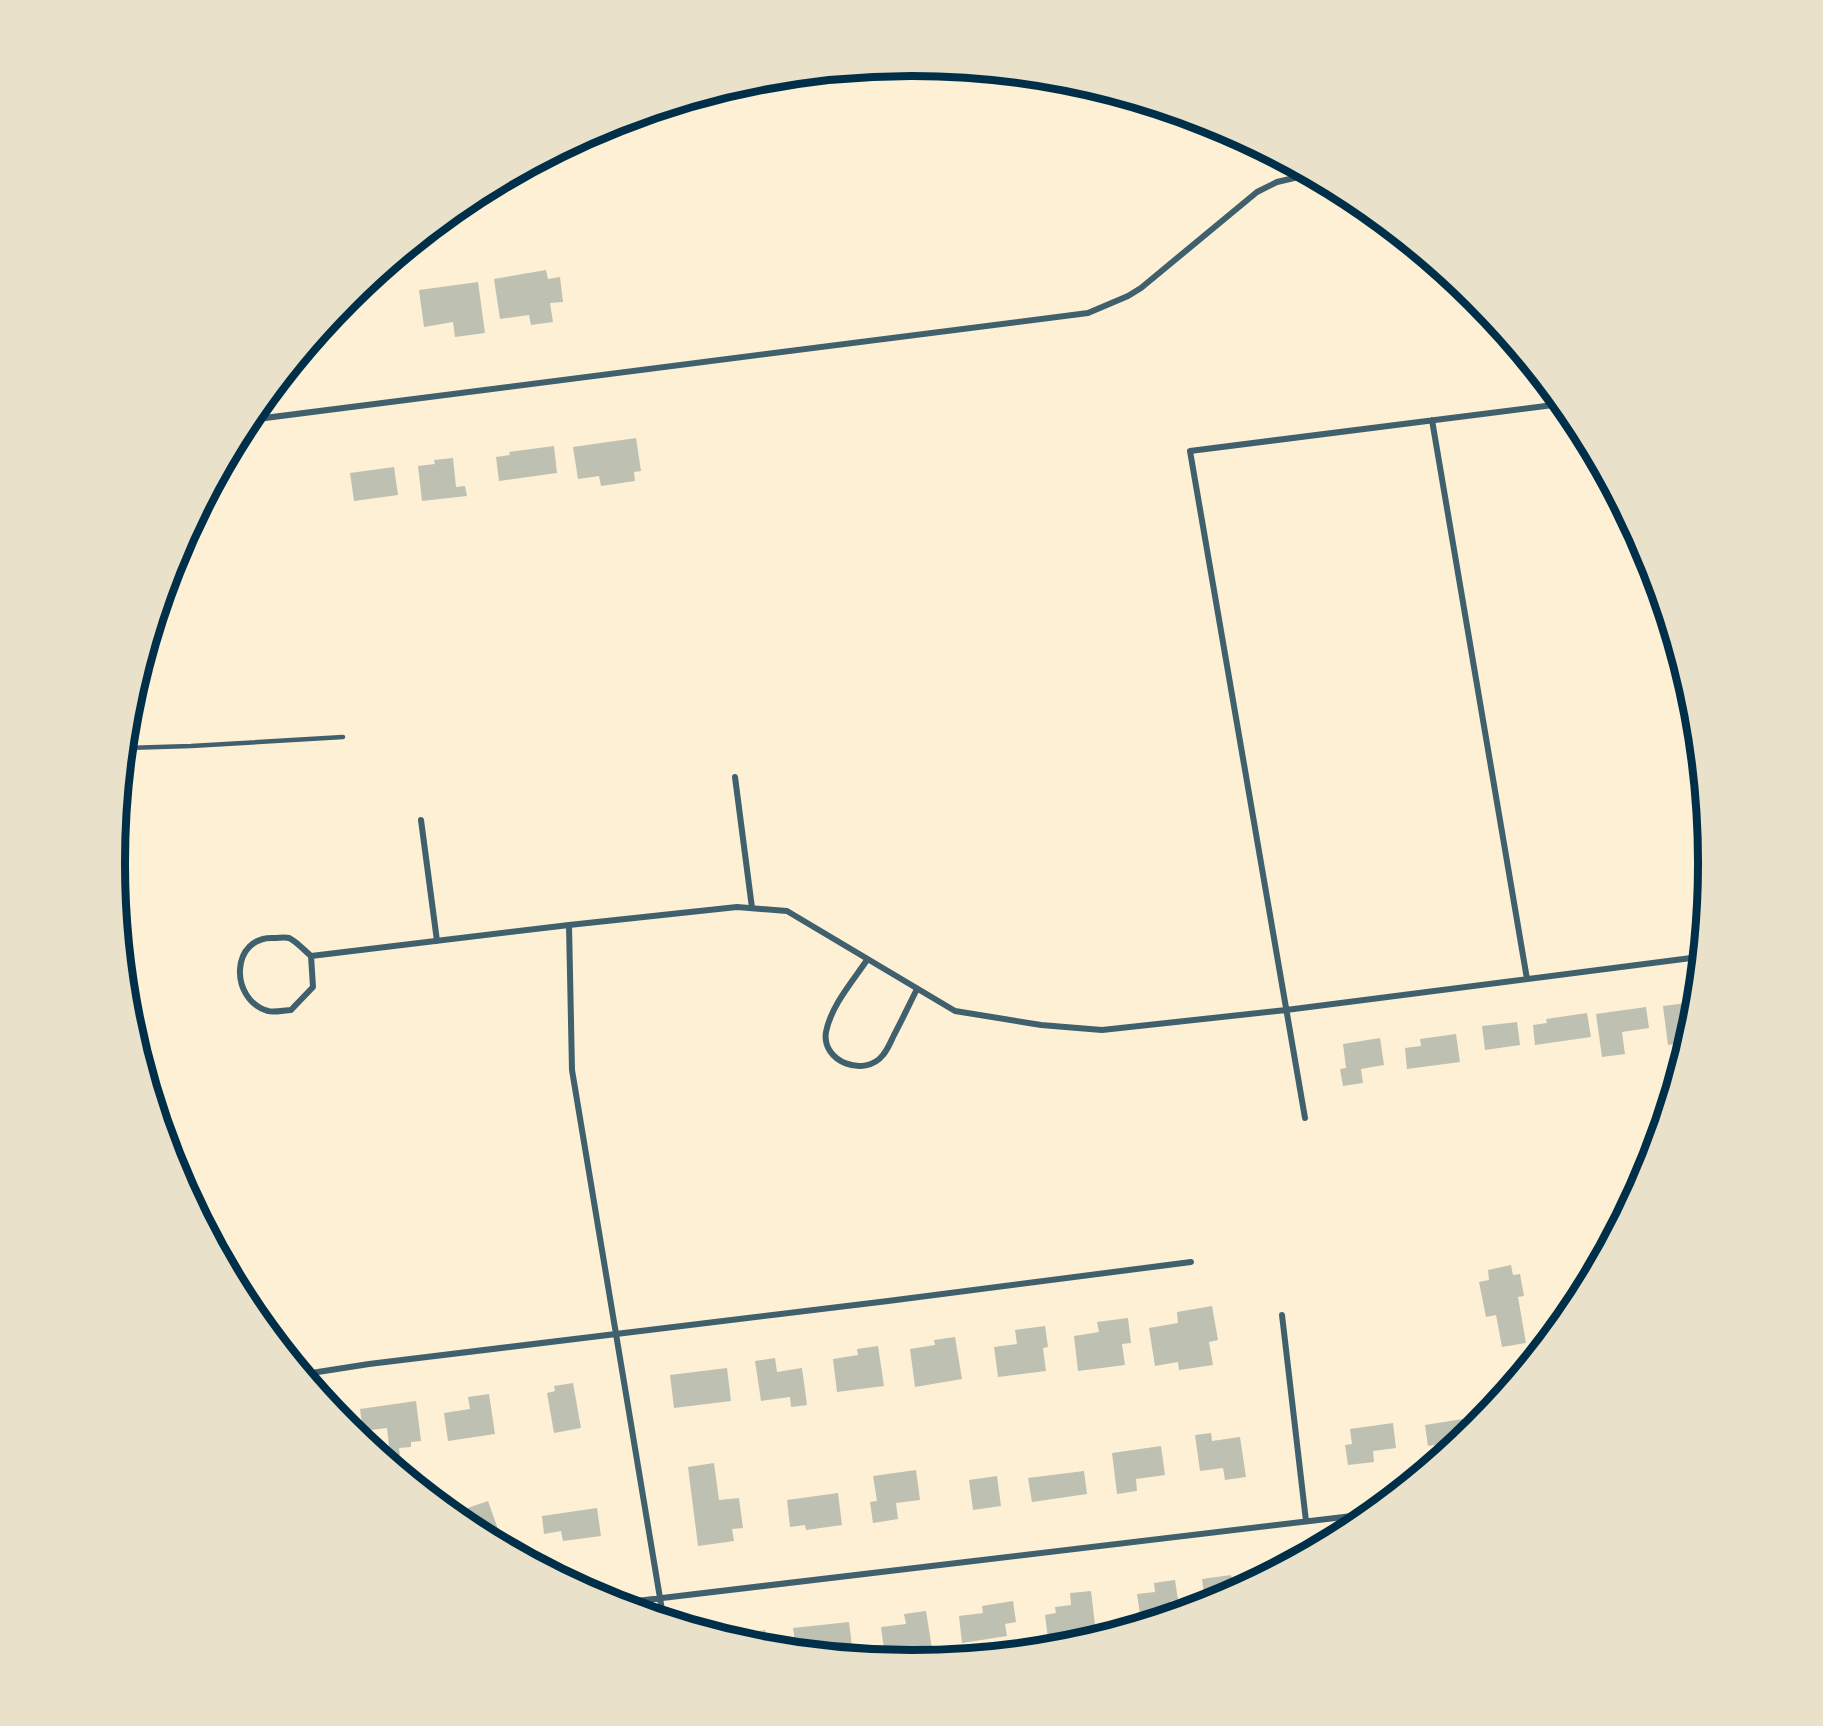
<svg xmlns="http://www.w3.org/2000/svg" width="1823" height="1726" viewBox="0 0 1823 1726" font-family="'Archivo Narrow',sans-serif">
<rect width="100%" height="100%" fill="#fdf0d5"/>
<path fill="#bec0b2" d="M546 270 548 279 560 277 563 302 550 303 553 322 531 325 529 315 500 319 494 279Z
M478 282 485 333 455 337 453 322 424 327 419 290Z
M636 438 641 471 634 472 635 481 601 486 599 476 578 479 573 447Z
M554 446 557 473 499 481 496 457 510 455 509 452Z
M453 458 456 487 465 486 467 496 422 501 418 466 435 464 434 460Z
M394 467 398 495 354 501 350 473Z
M1695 1002 1693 1019 1689 1032H1687L1686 1042 1668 1045 1663 1006Z
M1646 1007 1649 1028 1622 1032 1625 1054 1602 1057 1596 1014Z
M1587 1013 1591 1037 1535 1045 1533 1025 1547 1023 1546 1019Z
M1517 1022 1520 1045 1485 1050 1482 1026Z
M1456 1034 1460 1062 1407 1069 1405 1048 1421 1046 1420 1039Z
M1380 1038 1384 1065 1361 1069 1363 1083 1343 1086 1340 1069 1346 1068 1343 1044Z
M1511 1265 1513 1275 1520 1274 1524 1296 1518 1297 1526 1343 1502 1347 1496 1315 1486 1317 1479 1282 1489 1280 1488 1270Z
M1212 1306 1218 1340 1209 1342 1213 1365 1179 1370 1178 1362 1155 1366 1149 1328 1178 1323 1177 1312Z
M1128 1318 1131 1343 1122 1344 1125 1365 1078 1371 1074 1336 1099 1332 1097 1322Z
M1045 1326 1048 1347 1043 1348 1046 1371 998 1377 994 1347 1017 1344 1015 1330Z
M955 1337 962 1379 915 1387 910 1349 935 1345 934 1340Z
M878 1346 884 1386 837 1392 833 1359 858 1355 857 1349Z
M775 1358 777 1372 802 1368 807 1405 791 1407 790 1397 761 1401 755 1361Z
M727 1368 731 1401 674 1408 670 1375Z
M573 1383 581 1428 554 1433 547 1393 555 1391 554 1386Z
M489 1394 495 1434 448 1441 444 1413 470 1409 468 1397Z
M416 1401 421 1441 411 1442V1447L399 1448 400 1455 390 1456 387 1428 363 1431 360 1409Z
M1475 1417V1427L1448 1449 1447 1443 1428 1446 1425 1425Z
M1393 1423 1396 1448 1373 1451 1374 1462 1348 1465 1345 1445 1352 1444 1350 1429Z
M1211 1433 1212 1441 1240 1437 1246 1477 1225 1480 1223 1468 1200 1471 1195 1435Z
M1161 1446 1165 1475 1136 1479 1137 1491 1117 1494 1112 1453Z
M714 1463 719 1500 739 1498 743 1528 732 1529 734 1541 698 1546 688 1467Z
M916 1470 920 1500 896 1503 898 1519 873 1523 870 1502 877 1501 873 1476Z
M1084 1471 1087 1494 1032 1502 1028 1478Z
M997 1476 1001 1506 973 1510 969 1480Z
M838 1493 842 1525 806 1530 805 1525 790 1527 787 1500Z
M488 1501 499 1532 488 1536 468 1525 453 1513Z
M597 1508 601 1536 563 1541 561 1531 544 1534 542 1516Z
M1231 1575 1232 1581 1246 1579 1247 1583 1216 1599 1205 1602 1202 1579Z
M1175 1580 1178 1600 1170 1601 1172 1613 1141 1621 1137 1594 1155 1592 1154 1583Z
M1091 1591 1096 1633 1048 1639 1045 1615 1056 1613 1055 1607 1071 1605 1070 1593Z
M1013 1601 1016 1622 1005 1624 1007 1636 962 1643 959 1616 983 1613 982 1606Z
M926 1611 933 1655 903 1659 885 1657 881 1627 906 1624 904 1614Z
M849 1622 853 1654 796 1649 793 1628Z
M765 1630 768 1646 756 1645 725 1635Z"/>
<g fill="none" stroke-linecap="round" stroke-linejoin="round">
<path stroke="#3f606c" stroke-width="4.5" d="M126 748 191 746 343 737"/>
<path stroke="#3f606c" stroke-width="6" d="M249 420 1088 313 1128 296 1141 288 1257 192 1277 182 1307 175
M1432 420 1527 979
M735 777 752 908
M421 820 437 941
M569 925 572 1070 663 1616
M311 956 313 987 291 1010C285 1010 274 1013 268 1011 229 1000 230 935 275 938 279 938 285 937 289 938 296 941 305 951 311 956L569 925 737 907 787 911 955 1011 1041 1025 1102 1030 1286 1010 1699 957
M867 960C852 982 831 1006 826 1032 821 1062 865 1078 883 1055 888 1049 891 1041 894 1035 902 1020 909 1005 917 989
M1305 1118 1190 451 1561 404
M1282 1315 1306 1521
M305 1374 369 1364 888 1301 1191 1262
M620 1603 1369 1514"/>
</g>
<path d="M0 0H1823V1726H0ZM911 76H912A786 786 0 0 1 1698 862V864A786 786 0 0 1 912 1650H911A786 786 0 0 1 125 864V862A786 786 0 0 1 911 76Z" fill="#e9e1ca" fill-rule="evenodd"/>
<path fill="none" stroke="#003049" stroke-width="8" d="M911 76H912A786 786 0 0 1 1698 862V864A786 786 0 0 1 912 1650H911A786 786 0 0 1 125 864V862A786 786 0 0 1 911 76Z"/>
</svg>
